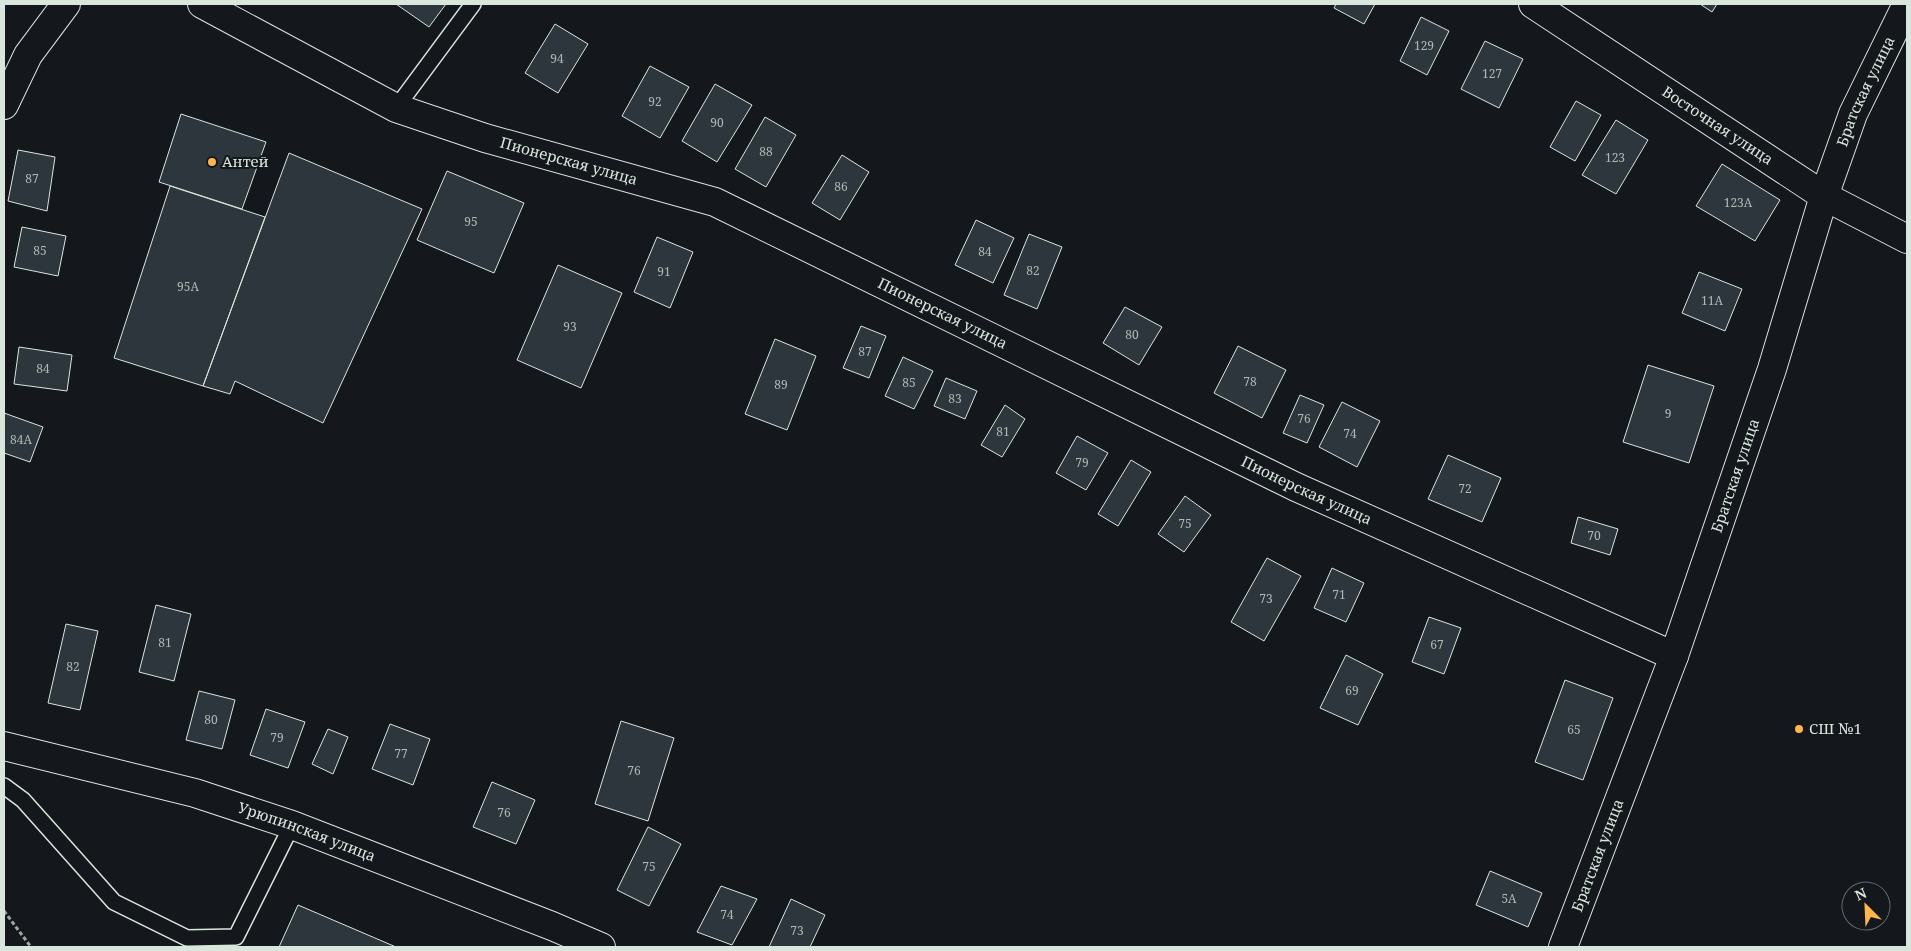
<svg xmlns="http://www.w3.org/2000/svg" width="1911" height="951" viewBox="0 0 1911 951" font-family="'Noto Serif',serif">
<rect width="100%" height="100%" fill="#14181c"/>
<path fill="#2c363c" stroke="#d8e6dc" d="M396 4H446L429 27Z
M1336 4H1375L1364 24 1334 8Z
M1700 4H1717L1712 12Z
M1421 17 1449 31 1427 75 1400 61Z
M555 24 588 44 558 93 525 73Z
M1485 41 1523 59 1499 108 1461 89Z
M650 66 689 87 660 138 622 116Z
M715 84 752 105 717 162 682 141Z
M1576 101 1601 115 1575 161 1550 147Z
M181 114 266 142 242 209 159 182Z
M765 117 796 135 766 187 735 169Z
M1616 120 1648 140 1616 194 1582 175Z
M18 150 55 157 47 211 8 201Z
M289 153 422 209 323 423 235 381 230 394 203 386Z
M842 155 869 172 840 220 812 203Z
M1722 164 1780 200 1755 241 1696 206Z
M447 171 524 203 494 273 417 240Z
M170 186 265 217 203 386 114 358Z
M976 220 1014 238 993 283 955 265Z
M22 227 66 236 58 276 14 267Z
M1029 234 1062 247 1037 309 1004 295Z
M657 237 693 252 670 308 634 292Z
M558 265 622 293 581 388 517 360Z
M1699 272 1742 289 1725 331 1682 313Z
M1125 307 1162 327 1139 365 1103 343Z
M861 326 886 336 869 378 843 368Z
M775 339 816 356 787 430 745 414Z
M1238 346 1286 370 1262 418 1214 393Z
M19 347 72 355 67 391 14 384Z
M903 357 933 371 914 409 885 396Z
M1648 365 1714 386 1689 463 1623 442Z
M946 378 977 391 965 419 934 406Z
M1300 395 1324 405 1307 443 1283 433Z
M1342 402 1380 421 1357 467 1319 447Z
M1005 405 1025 419 1002 457 981 445Z
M4 413 43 427 30 462 4 453Z
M1077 436 1108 453 1086 490 1056 473Z
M1448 455 1501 478 1482 522 1428 499Z
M1131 460 1151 472 1118 526 1098 514Z
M1185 496 1211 515 1184 552 1158 534Z
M1578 517 1618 529 1610 555 1571 543Z
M1267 558 1301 576 1264 641 1231 622Z
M1332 568 1364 583 1346 622 1314 608Z
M156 605 191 614 174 681 139 672Z
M1429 617 1461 628 1444 674 1412 662Z
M66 624 98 631 80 710 48 703Z
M1346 655 1383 674 1358 725 1320 708Z
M1565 680 1613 698 1583 780 1535 762Z
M199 691 235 700 222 749 186 740Z
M266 709 305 722 288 768 250 755Z
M621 721 674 738 648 821 595 804Z
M390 724 430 739 413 785 372 769Z
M328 729 348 737 333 774 312 764Z
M492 782 535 800 516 844 473 827Z
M648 827 681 844 649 906 617 890Z
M1490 871 1542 893 1528 927 1476 905Z
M721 886 757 899 732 945 697 932Z
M791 899 825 915 810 947H769Z
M298 905 396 947H279Z"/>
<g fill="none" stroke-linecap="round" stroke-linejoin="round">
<g stroke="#d8e6dc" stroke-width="18">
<path id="service" d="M396 108 473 4
M4 786 23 800 114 902 187 938 236 937 292 825"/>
</g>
<g stroke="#d8e6dc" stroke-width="30">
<g id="minor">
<path id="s1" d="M202 4 396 108 485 138 715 202 1296 487 1674 656"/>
<path d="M4 105 28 55 66 4"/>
<path id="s2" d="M4 746 195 793 292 825 552 926 601 947"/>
<path id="s3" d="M1563 947 1674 656 1772 369 1824 196 1853 114 1907 4"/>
</g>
</g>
<g stroke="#d8e6dc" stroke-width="30">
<g id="tertiary">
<path id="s4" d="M1533 4 1824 196 1907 239"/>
</g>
</g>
<path stroke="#9da8a2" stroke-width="3" stroke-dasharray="4 2.5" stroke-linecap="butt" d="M4 911 31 947"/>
<use href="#service" stroke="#14181c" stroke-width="15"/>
<use href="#minor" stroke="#14181c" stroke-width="28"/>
<use href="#tertiary" stroke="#14181c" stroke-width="28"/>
</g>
<g fill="#ffb74d" stroke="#14181c" stroke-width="2">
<circle cx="212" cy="162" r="5"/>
<circle cx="1799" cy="729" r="5"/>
</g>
<g text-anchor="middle" stroke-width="4" stroke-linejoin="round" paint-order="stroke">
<g font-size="12" fill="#adbab4">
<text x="1424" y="50">129</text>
<text x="557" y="63">94</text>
<text x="1492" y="78">127</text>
<text x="655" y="106">92</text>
<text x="717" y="127">90</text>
<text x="766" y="156">88</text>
<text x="1615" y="162">123</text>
<text x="32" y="183">87</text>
<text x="841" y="191">86</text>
<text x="1738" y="207">123А</text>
<text x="471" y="226">95</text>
<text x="40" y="255">85</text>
<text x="985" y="256">84</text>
<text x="1033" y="275">82</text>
<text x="664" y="276">91</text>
<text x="188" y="291">95А</text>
<text x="1712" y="305">11А</text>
<text x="570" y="331">93</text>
<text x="1132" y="339">80</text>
<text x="865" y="356">87</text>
<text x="43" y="373">84</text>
<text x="1250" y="386">78</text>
<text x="909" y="387">85</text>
<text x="781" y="389">89</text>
<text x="955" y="403">83</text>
<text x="1668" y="418">9</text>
<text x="1304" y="423">76</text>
<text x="1003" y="436">81</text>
<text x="1350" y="438">74</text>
<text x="21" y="444">84А</text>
<text x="1082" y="467">79</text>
<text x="1465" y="493">72</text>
<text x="1185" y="528">75</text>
<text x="1594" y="540">70</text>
<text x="1339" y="599">71</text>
<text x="1266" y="603">73</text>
<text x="165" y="647">81</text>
<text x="1437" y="649">67</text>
<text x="73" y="671">82</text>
<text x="1352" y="695">69</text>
<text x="211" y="724">80</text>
<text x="1574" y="734">65</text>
<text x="277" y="742">79</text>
<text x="401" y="758">77</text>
<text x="634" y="775">76</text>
<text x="504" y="817">76</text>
<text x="649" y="871">75</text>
<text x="1509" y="903">5А</text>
<text x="727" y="919">74</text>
<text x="797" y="935">73</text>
</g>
<g font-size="15" fill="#d8e6dc" stroke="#14181c">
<text dy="5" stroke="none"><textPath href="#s3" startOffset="908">Братская улица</textPath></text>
<text dy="5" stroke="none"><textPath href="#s4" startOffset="221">Восточная улица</textPath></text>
<text dy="5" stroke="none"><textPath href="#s1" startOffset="401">Пионерская улица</textPath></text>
<text dy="5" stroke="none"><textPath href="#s1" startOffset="806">Пионерская улица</textPath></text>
<text dy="5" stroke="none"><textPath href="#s3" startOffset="502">Братская улица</textPath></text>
<text dy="5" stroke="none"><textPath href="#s1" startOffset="1211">Пионерская улица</textPath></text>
<text dy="5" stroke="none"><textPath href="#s2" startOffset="315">Урюпинская улица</textPath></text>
<text dy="5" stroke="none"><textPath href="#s3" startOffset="98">Братская улица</textPath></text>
</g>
<g font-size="15" fill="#d8e6dc" stroke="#14181c" text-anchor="start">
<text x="222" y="167">Антей</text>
<text x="1809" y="734">СШ №1</text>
</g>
</g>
<rect width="1911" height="951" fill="none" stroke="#d8e6dc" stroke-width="10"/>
<g transform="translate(1866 906) rotate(336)"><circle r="24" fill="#14181c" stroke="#626a69"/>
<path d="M0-4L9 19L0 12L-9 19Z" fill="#ffb74d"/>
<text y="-8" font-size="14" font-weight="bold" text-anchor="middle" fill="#d8e6dc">N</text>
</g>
</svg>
